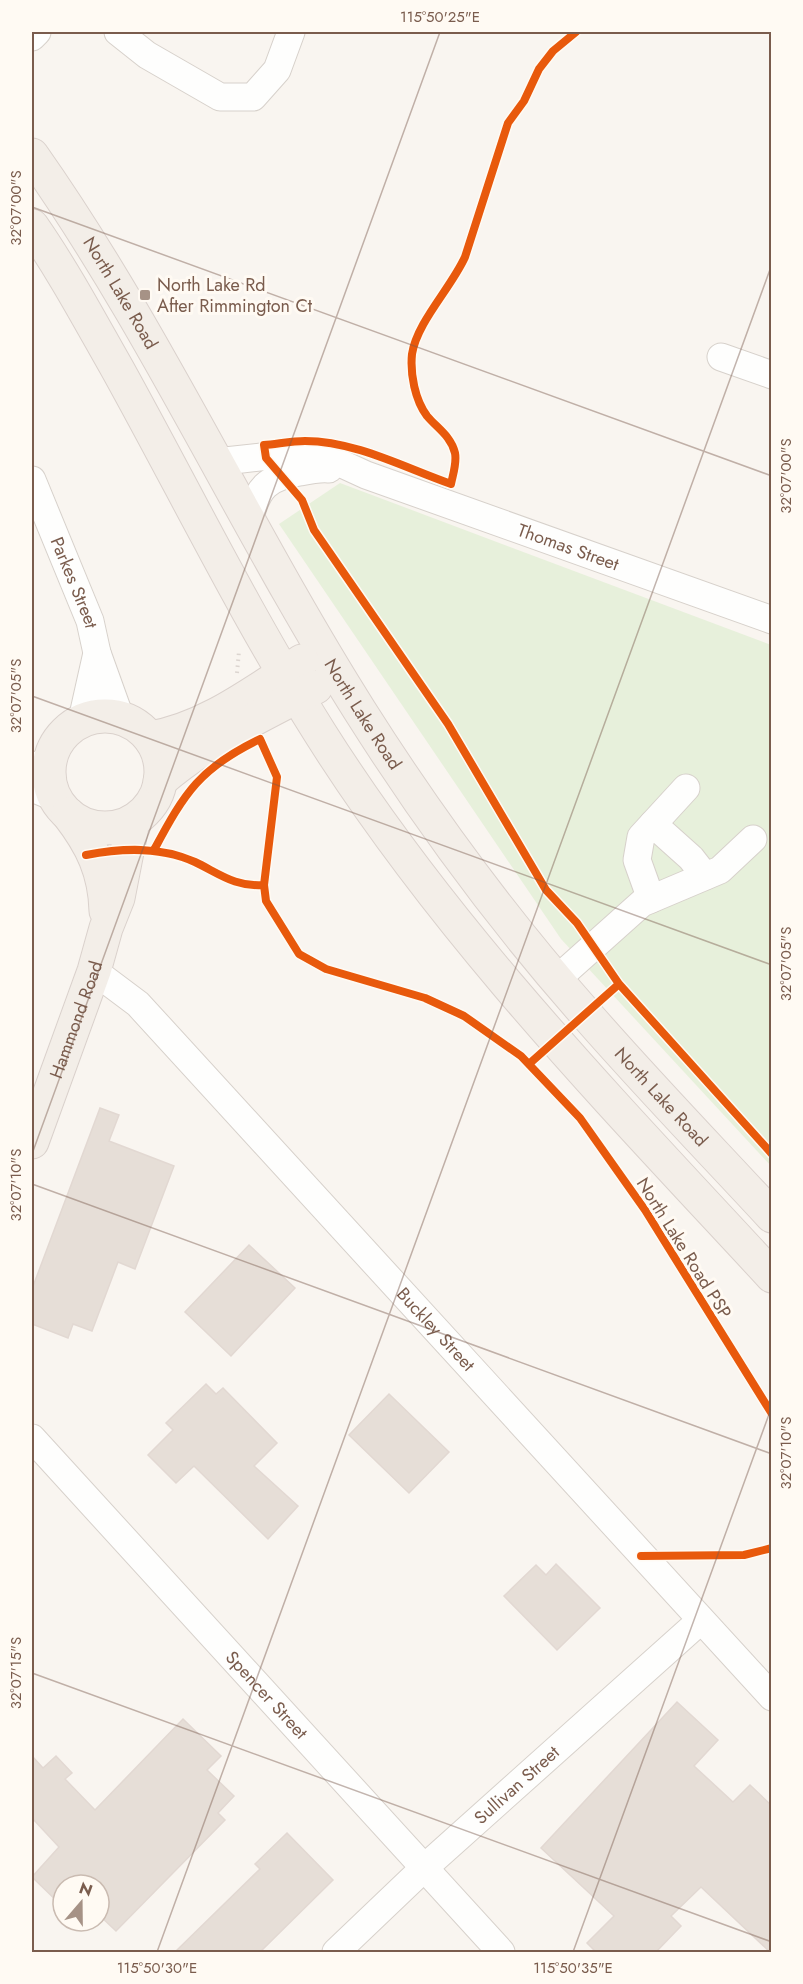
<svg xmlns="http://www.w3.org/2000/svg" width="803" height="1984" viewBox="0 0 803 1984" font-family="Jost,sans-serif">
<rect width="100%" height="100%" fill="#f9f5f0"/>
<path fill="#e7f0db" d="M340 483 771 645V1166L561 939 279 524Z"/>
<path fill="#e6ded7" stroke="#e2d8d2" stroke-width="1.5" d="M100 1108 119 1115 109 1141 174 1166 135 1269 118 1262 92 1331 73 1324 68 1338 32 1324V1289Z
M249 1245 295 1288 231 1356 185 1312Z
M206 1384 216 1394 223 1388 277 1443 254 1466 298 1506 268 1539 194 1466 176 1483 148 1455 173 1430 166 1423Z
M389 1394 449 1452 409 1493 349 1435Z
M556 1564 600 1608 557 1650 504 1596 536 1565 546 1575Z
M677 1702 718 1740 694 1766 733 1802 750 1785 771 1805V1953L701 1887 671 1916 681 1926 655 1953H597L587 1943 614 1916 541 1848Z
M183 1719 221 1756 207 1770 234 1796 218 1813 225 1820 116 1931 99 1915V1885H63V1907L32 1877 59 1847 32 1818V1756L43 1768 56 1756 72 1773 65 1779 95 1810Z
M287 1833 333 1880 259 1953H174L260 1869 255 1864Z"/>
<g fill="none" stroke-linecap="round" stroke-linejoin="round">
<g stroke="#d7d1cb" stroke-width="29">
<g id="minor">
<path d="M118 32 147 55 220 97H253L277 70 291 32"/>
<path d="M32 37 37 32"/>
<path d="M721 357 772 375"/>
<path id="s1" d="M216 462 287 454 329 458 366 475 772 620"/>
<path id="s2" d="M32 480 90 621 97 653 120 717"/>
<path d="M249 521C257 488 267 477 300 472 310 470 320 468 329 469"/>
<path d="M82 720 97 653"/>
<path d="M32 768 49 760"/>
<path d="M32 788 54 797"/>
<path d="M653 824 691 858 705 876"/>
<path d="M651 899 637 860 641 837 686 788"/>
<path id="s3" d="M94 971 138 1004 772 1697"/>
<path d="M557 979 642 903 720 870 753 839"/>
<path id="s4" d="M32 1438 501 1952"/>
<path id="s5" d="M336 1952 423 1869 700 1621"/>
</g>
</g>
<g stroke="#dad1cc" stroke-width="35">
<g id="major">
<path id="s6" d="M32 155C156 331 245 529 360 711 427 817 503 920 586 1014 646 1083 710 1149 772 1216"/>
<path d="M32 226C64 272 90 321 118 370 185 491 246 616 320 733 446 933 612 1103 772 1276"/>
<circle cx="105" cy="772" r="56"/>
<path d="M150 738C206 729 255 691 302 661"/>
<path d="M160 781C206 741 262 715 316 687"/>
<path d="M68 814C92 845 105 872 106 911"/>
<path id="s7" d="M32 1142 94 971 106 928 118 898 133 821"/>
</g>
</g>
<path stroke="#dcd5d0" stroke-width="4" stroke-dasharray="1.5 4.5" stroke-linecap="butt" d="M237 673 239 651"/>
<use href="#minor" stroke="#fefefd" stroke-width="27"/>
<use href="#major" stroke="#f3eee8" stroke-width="33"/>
<g stroke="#fffaf3" stroke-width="11">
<path id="cycleway" d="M576 32 553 51 539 69 524 101 508 123 465 257C451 288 417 322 412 354 410 374 415 400 427 416 437 428 451 436 455 453 457 463 453 474 451 484 405 468 355 441 305 441 292 441 277 444 264 445L266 458 302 500 314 530 448 724 546 890 577 923 619 984 772 1154
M154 850C185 792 200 768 260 739L277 777 264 885 266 901 299 954 326 969 425 998 464 1016 521 1056 580 1118 645 1210 772 1414
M86 855C122 848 160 846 195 862 220 874 235 887 264 885
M529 1064 619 984
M641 1556 744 1555 772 1548"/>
</g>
<use href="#cycleway" stroke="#e8590c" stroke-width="8"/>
</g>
<path fill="none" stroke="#7a5c4d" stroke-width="1.5" stroke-opacity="0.45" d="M32 207 772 476M32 696 772 965M32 1154 440 32M32 1184 772 1454M32 1673 772 1942M157 1952 772 264M573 1952 772 1406"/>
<rect fill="#a69286" stroke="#fffaf3" stroke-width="2" x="139" y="289" width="12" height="12" rx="3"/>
<g text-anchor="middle" stroke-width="6" stroke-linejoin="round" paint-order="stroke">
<g font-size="18" fill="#7a5c4d" stroke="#fffaf3" text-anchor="start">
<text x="157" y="291">North Lake Rd<tspan x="157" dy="21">After Rimmington Ct</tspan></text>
</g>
<g font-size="18" fill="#7a5c4d" stroke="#fffaf3">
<text dy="6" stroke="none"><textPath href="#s6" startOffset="164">North Lake Road</textPath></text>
<text dy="6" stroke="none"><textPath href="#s1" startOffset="369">Thomas Street</textPath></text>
<text dy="6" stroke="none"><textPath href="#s2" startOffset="111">Parkes Street</textPath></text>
<text dy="6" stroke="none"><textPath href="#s6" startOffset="650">North Lake Road</textPath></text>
<text dy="6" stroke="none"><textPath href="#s7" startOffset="130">Hammond Road</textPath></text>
<text dy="6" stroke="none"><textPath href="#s6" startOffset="1136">North Lake Road</textPath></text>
<text transform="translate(684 1248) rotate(58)" y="6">North Lake Road PSP</text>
<text dy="6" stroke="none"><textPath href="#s3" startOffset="496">Buckley Street</textPath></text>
<text dy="6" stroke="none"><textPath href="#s4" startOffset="348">Spencer Street</textPath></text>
<text dy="6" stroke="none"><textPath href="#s5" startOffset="246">Sullivan Street</textPath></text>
</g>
</g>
<rect width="803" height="1984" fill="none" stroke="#fffaf3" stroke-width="66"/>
<g transform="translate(81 1903) rotate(20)"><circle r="28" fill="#fffaf3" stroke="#cabbb1" stroke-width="1.5"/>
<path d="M0-4.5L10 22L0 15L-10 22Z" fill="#a69286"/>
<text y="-9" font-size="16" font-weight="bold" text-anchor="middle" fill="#7a5c4d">N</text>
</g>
<rect x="33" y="33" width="737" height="1918" fill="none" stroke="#7a5c4d" stroke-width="2"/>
<g font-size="15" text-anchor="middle" fill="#7a5c4d">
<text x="440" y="22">115°50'25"E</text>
<text transform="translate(16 208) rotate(-90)" y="5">32°07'00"S</text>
<text transform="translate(786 476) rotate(-90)" y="5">32°07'00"S</text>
<text transform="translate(16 696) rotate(-90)" y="5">32°07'05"S</text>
<text transform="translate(786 964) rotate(-90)" y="5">32°07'05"S</text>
<text transform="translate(16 1185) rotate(-90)" y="5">32°07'10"S</text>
<text transform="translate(786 1453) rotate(-90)" y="5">32°07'10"S</text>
<text transform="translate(16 1673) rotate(-90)" y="5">32°07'15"S</text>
<text x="157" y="1973">115°50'30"E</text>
<text x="573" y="1973">115°50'35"E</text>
</g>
</svg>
